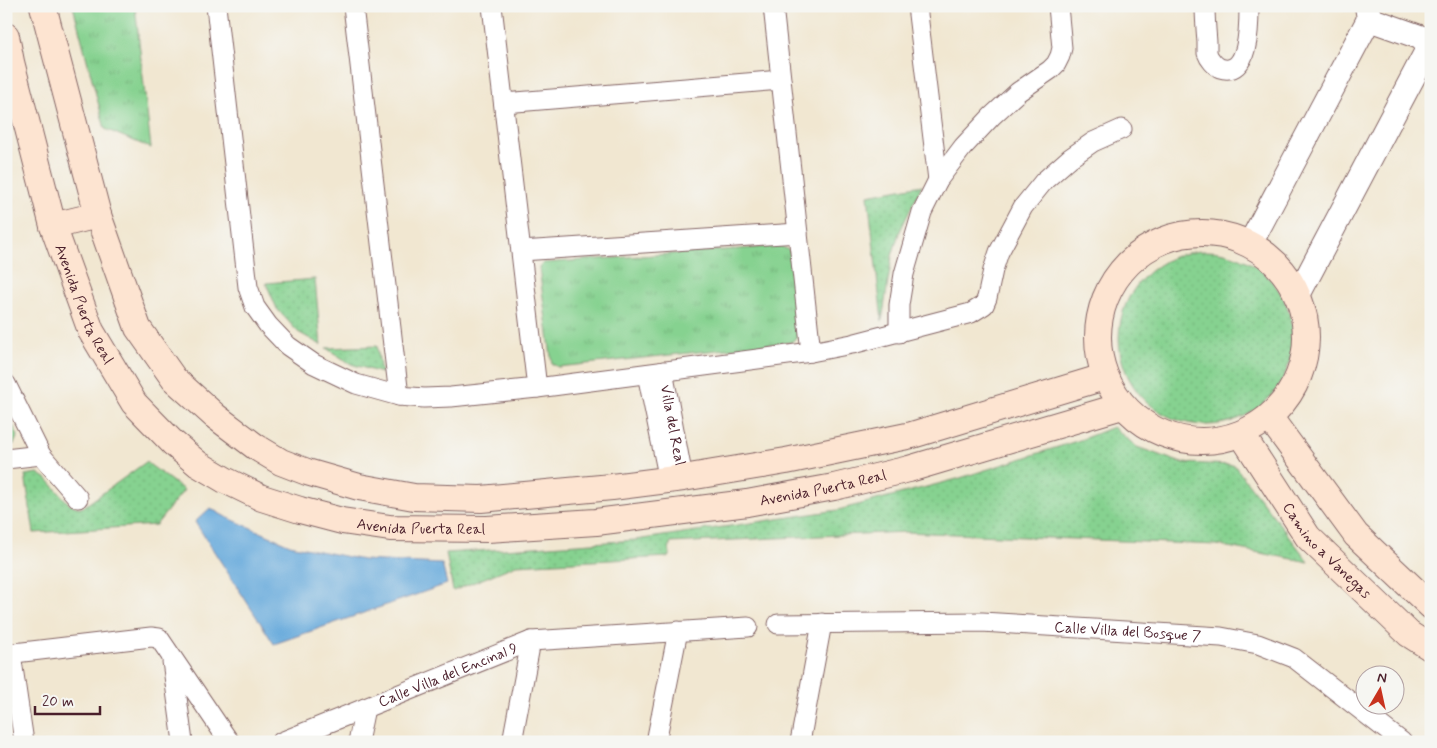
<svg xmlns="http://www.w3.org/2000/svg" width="1437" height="748" viewBox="0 0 1437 748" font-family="Mynerve,sans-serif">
<defs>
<pattern id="grass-dots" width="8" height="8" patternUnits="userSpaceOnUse" patternTransform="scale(1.25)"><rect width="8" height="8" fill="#86d290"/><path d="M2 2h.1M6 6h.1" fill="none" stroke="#75b47c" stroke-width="1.8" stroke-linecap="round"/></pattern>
<pattern id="park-tufts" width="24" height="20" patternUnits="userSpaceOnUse" patternTransform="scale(1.25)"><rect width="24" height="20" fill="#86d290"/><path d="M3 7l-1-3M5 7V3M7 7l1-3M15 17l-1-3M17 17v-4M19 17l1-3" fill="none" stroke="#75b47c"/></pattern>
</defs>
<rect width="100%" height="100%" fill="#f6f6f2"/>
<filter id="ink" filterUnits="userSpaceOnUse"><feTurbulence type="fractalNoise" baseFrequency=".02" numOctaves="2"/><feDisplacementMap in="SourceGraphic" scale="10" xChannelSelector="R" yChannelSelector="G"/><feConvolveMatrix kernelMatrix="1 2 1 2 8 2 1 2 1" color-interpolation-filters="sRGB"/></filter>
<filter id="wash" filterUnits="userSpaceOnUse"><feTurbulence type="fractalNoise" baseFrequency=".0096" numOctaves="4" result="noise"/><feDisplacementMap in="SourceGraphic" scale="20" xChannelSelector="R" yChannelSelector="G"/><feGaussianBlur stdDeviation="1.12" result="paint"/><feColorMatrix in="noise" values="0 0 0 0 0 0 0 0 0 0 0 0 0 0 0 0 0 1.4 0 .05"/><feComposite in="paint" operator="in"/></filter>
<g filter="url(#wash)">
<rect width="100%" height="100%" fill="#f1e7d1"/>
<path fill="url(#grass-dots)" stroke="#68785e" d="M922 185 899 233 892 256 882 321 868 195Z
M1119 338a87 87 0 1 1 174 0a87 87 0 1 1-174 0Z
M315 279 321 345 298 332 277 309 266 283Z
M377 346 381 373 351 364 326 348Z
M6 414 18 435 14 444 6 446Z
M1113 427 1137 447 1182 463 1234 465 1309 562 1217 545 905 532 670 543 669 557 516 565 453 591 446 553 636 540 838 510 957 479 1080 440Z
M146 462 184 490 156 525 34 533 25 475 38 473 47 479 70 505 82 508Z"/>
<path fill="url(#park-tufts)" stroke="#68785e" d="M73 6H135L151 148 105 129Z
M781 246 790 251 798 335 792 342 558 367 552 364 539 268 543 263Z"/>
<path fill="#68aadc" stroke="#596484" d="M210 508 224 516 290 545 363 560 442 564 447 584 274 644 195 522Z"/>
</g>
<g filter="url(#ink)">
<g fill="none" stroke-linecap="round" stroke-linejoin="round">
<g stroke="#846565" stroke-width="21">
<g id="minor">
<path d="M216 6 248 287 255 307 268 325 288 346 314 364 356 384 399 396 424 398 451 397 537 388 811 352 852 344 971 313 984 305 987 298 993 270 999 252 1023 207 1044 181 1070 158 1093 142 1122 129"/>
<path d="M353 6 399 396"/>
<path d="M492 6 537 388"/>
<path d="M773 6 811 352"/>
<path d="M917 6 938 180"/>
<path d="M1205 6C1205 18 1206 30 1207 42 1207 45 1207 50 1207 53 1209 59 1215 66 1220 68 1250 78 1249 23 1249 6"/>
<path d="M504 103 781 80"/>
<path d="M521 251 798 233"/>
<path d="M899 333V305L904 274 922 212 938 180 963 147 992 116 1018 92 1050 70 1056 64 1060 56 1062 48 1058 6"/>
<path id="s1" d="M663 371 683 478"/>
<path d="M647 374 669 480"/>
<path d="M6 384 41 455 78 498"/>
<path d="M6 459 41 455"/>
<path id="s2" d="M778 624 982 622 1221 637 1258 644 1294 658 1402 742"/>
<path d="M6 654 151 637 159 638 226 737 230 742"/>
<path d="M11 654 24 742"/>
<path d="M172 661 183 742"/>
<path id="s3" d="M281 742 531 641 748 627"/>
<path d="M358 742 365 708"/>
<path d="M512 742 531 641"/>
<path d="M656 742 678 631"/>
<path d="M800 742 822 623"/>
</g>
</g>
<g stroke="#846565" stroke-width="26">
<path id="tertiary" d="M1369 19 1431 41
M1250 244 1369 19 1367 6
M1298 295 1431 43"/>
</g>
<g stroke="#846565" stroke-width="28">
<g id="secondary">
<path d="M43 6 98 215 138 328 174 379 215 416 256 447 281 462 307 472 359 487 414 497 481 499 612 487 683 478 786 461 912 435 1104 377"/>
<path id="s4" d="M6 36 11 62 53 226 91 331 134 403 173 443 198 464 225 480 262 498 300 510 342 521 390 528 487 529 596 522 747 503 834 487 909 469 1122 406"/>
<path d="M53 226 98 215"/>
<circle cx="1202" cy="337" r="104"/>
<path d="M1270 418 1356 535 1431 606"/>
<path id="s5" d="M1242 435 1308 537 1409 634 1431 648"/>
</g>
</g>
<use href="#minor" stroke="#fff" stroke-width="19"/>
<use href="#tertiary" stroke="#fff" stroke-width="24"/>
<use href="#secondary" stroke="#fde4d1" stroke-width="26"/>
</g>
</g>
<g text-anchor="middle" stroke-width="4.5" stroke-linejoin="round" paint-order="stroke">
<g font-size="15" fill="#4a1f2b" stroke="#f6f6f2">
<text dy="5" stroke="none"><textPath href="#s4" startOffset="280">Avenida Puerta Real</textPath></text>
<text dy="5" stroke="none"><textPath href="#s1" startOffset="55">Villa del Real</textPath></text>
<text dy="5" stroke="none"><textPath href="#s4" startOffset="1120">Avenida Puerta Real</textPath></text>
<text dy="5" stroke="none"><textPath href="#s4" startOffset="715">Avenida Puerta Real</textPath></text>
<text dy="5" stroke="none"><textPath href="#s5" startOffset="144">Camino a Vanegas</textPath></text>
<text dy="5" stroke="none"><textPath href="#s2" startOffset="350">Calle Villa del Bosque 7</textPath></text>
<text dy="5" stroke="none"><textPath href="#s3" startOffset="180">Calle Villa del Encinal 9</textPath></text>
</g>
</g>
<rect width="1437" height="748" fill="none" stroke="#f6f6f2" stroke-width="25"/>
<g transform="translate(1380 690) rotate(9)"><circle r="24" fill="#f6f6f2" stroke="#b1a0a2"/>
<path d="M0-4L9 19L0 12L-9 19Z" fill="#c8321e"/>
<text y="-8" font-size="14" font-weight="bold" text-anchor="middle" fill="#4a1f2b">N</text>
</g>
<path d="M35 706v8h65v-8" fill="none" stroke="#4a1f2b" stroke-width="2.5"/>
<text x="42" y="706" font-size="15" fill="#4a1f2b" stroke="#f6f6f2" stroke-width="4" paint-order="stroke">20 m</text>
</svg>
